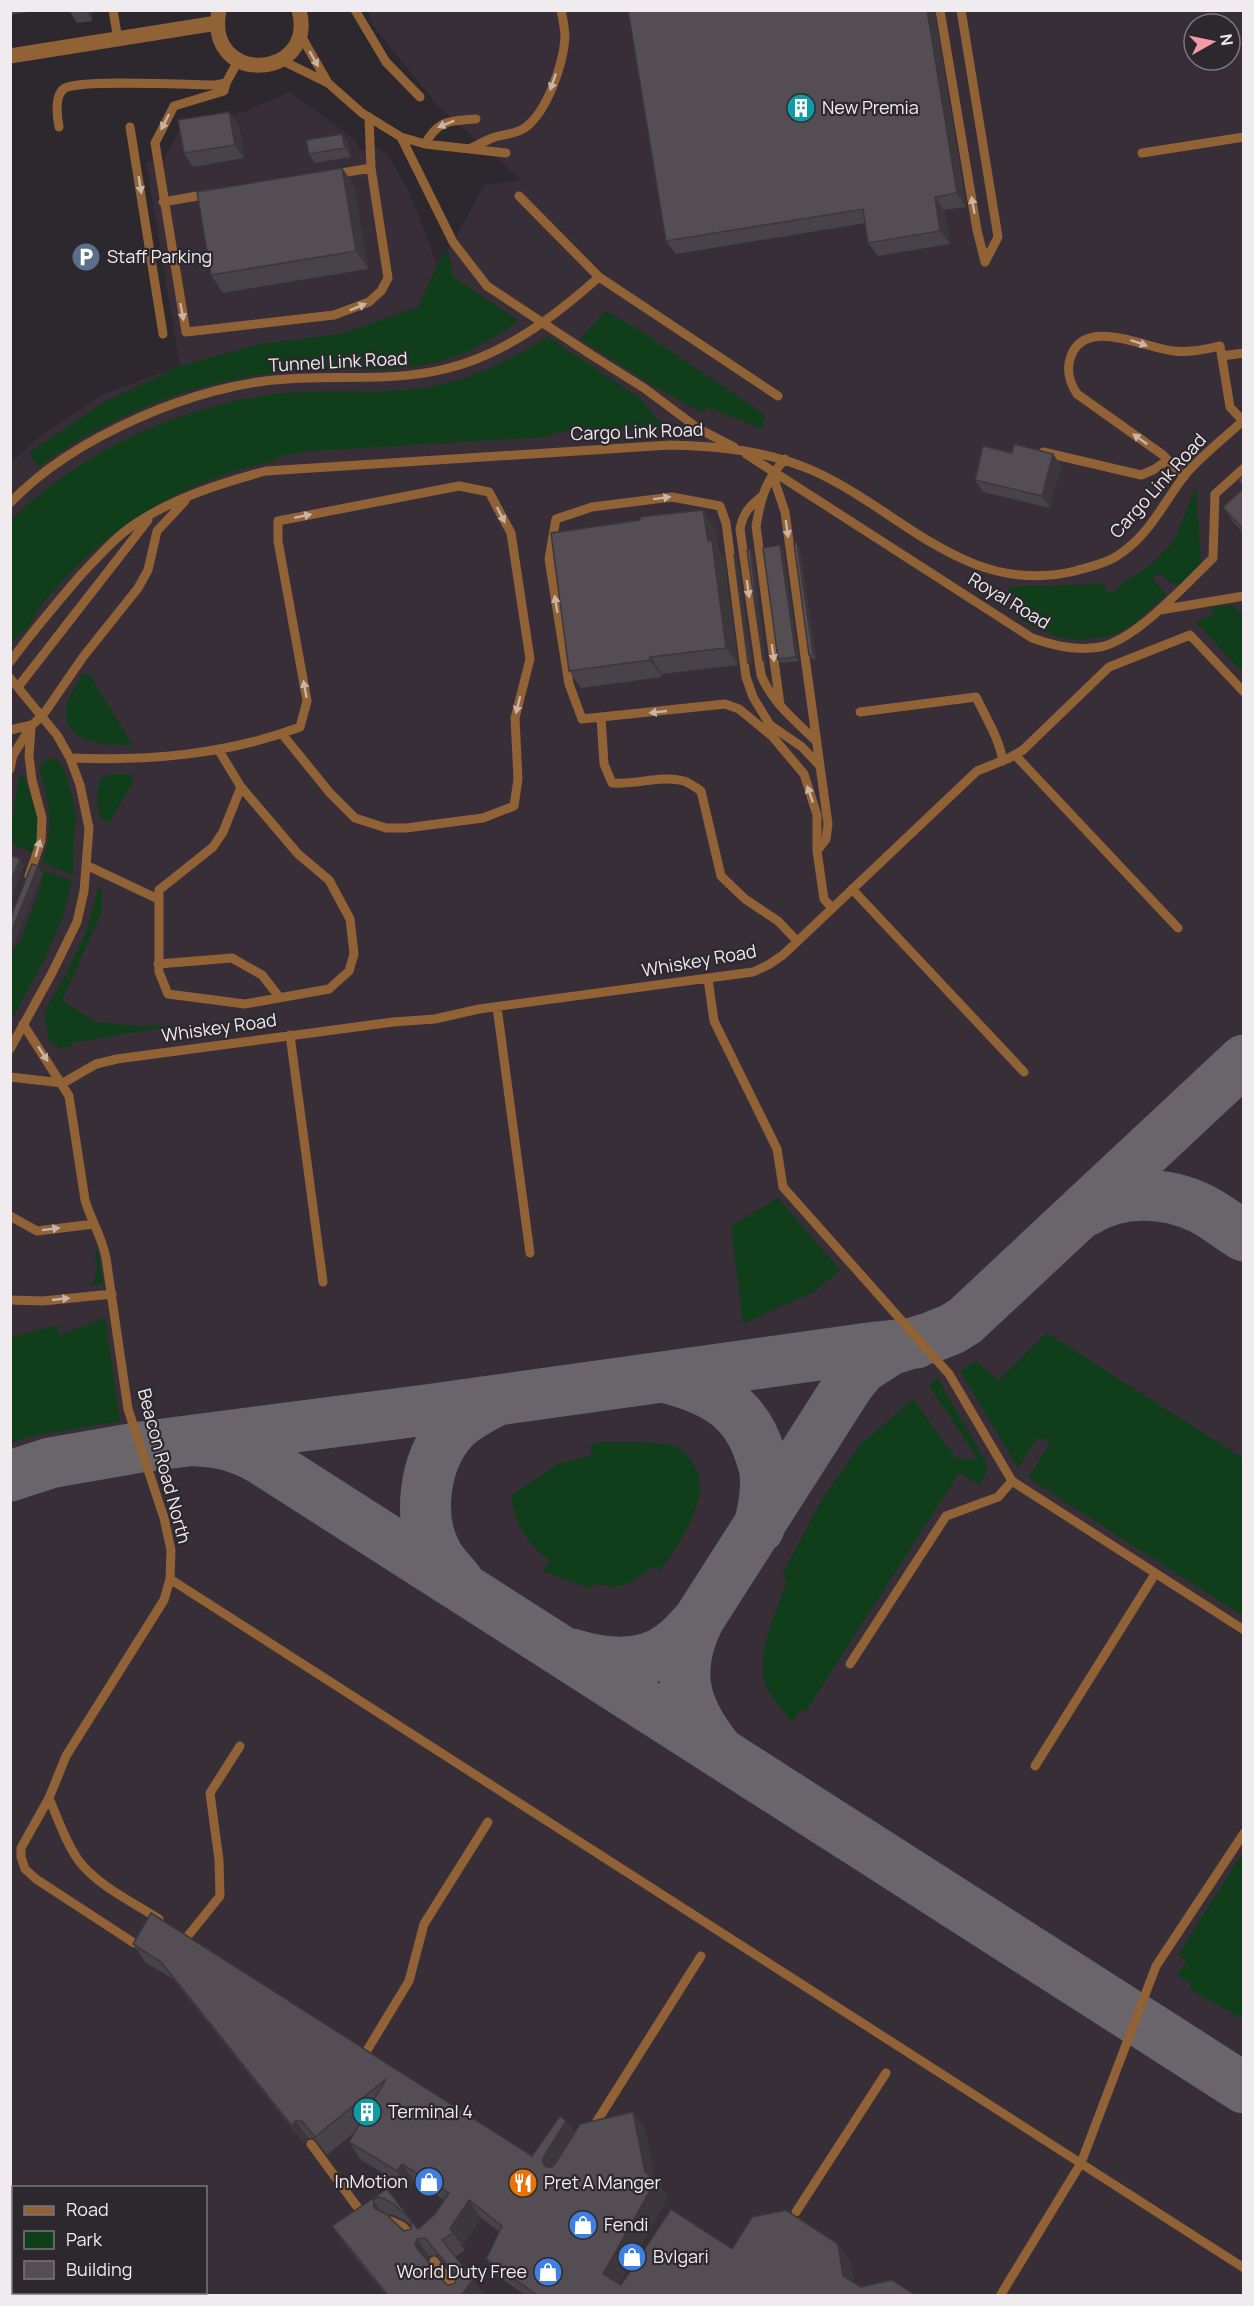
<svg xmlns="http://www.w3.org/2000/svg" width="1254" height="2306" viewBox="0 0 1254 2306" font-family="Manrope,sans-serif">
<rect width="100%" height="100%" fill="#2d282d"/>
<path fill="#382e38" fill-rule="evenodd" d="M368 11H1243V2295H11L10 463 42 435 104 394 180 366 146 162 164 160 184 121 243 112 290 92 357 141 359 150 378 147 389 157 409 191 437 264 453 242 485 184 521 180 438 106 373 25ZM1194 24H1230V60H1194ZM14 2188H206V2292H14Z"/>
<path fill="#103e1a" d="M448 249 453 277 518 320C508 330 496 336 484 343 432 371 394 370 338 369 306 369 273 372 242 378 169 391 98 424 38 467L29 453 101 404 180 366 260 344 341 334 418 307 437 265Z
M605 311 641 331 765 415 762 429 710 408H706L702 413 647 382 580 339Z
M548 337 640 398 666 430C636 431 571 424 547 437L312 451 275 457V461C196 477 126 514 70 573 61 583 51 592 43 603 37 611 32 623 25 630 22 634 15 637 11 641V520C79 453 173 409 268 395 313 389 359 394 404 390 455 387 505 363 548 337Z
M1196 486 1201 563 1179 585 1169 583 1161 573 1152 577 1166 595C1151 608 1135 625 1118 633 1111 636 1102 637 1095 638 1065 643 1045 634 1020 619L1017 601 1008 587 1104 584 1108 593 1114 592 1125 581 1141 572 1158 558 1175 539Z
M1233 605 1243 616V673L1196 622 1215 614 1210 607Z
M82 674H89L133 745C110 746 62 744 66 709 67 698 77 684 82 674Z
M49 758 58 760C70 779 73 801 77 822L74 828 73 876 42 862C55 823 49 807 40 769L42 763Z
M110 774H132L133 782 110 822 102 820C95 808 96 792 101 779Z
M19 775 24 777C36 810 41 817 35 854L11 843C11 819 16 798 19 775Z
M40 869 72 881 63 917 45 959 13 1017 11 1015V953L21 940 43 880 38 876Z
M98 888H102V912L62 1000 96 1022 139 1026 178 1025 72 1043V1046L59 1048 49 1040 44 1013 66 974 87 930Z
M778 1198 840 1270 815 1291 743 1324 731 1226Z
M98 1249 103 1284 92 1285 97 1269 95 1252Z
M105 1318 120 1421 28 1437 11 1444V1337L57 1325 59 1335Z
M1047 1333 1243 1458V1616L1028 1478 1050 1443 1038 1437 1018 1468 960 1371 976 1361 998 1380Z
M937 1377 986 1462 987 1472 980 1485 959 1473 806 1711H800L792 1722C784 1710 770 1697 765 1683 755 1655 777 1609 787 1582L782 1574 824 1496 860 1445 913 1399 956 1458 972 1460 977 1457 929 1386Z
M605 1442C622 1443 657 1441 671 1445 680 1448 687 1454 692 1462 696 1468 700 1477 700 1484 702 1508 675 1554 659 1571L656 1565C632 1581 625 1593 595 1583L591 1589 543 1571 549 1560C529 1545 512 1522 512 1495L559 1463 591 1456V1444Z
M1243 1852 1244 2019H1243L1189 1989 1191 1983 1177 1975 1187 1961 1178 1955Z"/>
<g fill="none" stroke-linecap="round" stroke-linejoin="round">
<path stroke="#6a656a" stroke-width="51" d="M1086 1211C1120 1190 1164 1191 1200 1208 1215 1215 1229 1227 1244 1236
M664 1377C710 1389 745 1405 760 1454 762 1460 764 1466 765 1472 767 1491 763 1509 759 1528
M198 1441C222 1442 240 1447 261 1459L1244 2088
M10 1476 50 1463 141 1447 426 1410 876 1347 916 1343
M458 1581C451 1572 441 1563 436 1552 417 1516 425 1461 451 1431 463 1417 481 1409 497 1400
M699 1619 849 1384 862 1368 890 1350 932 1337 952 1329 965 1321 1244 1060
M572 1654C604 1664 643 1668 672 1646 682 1639 691 1628 699 1619 674 1670 683 1706 717 1749"/>
<path stroke="#906236" stroke-width="9" d="M113 10 118 40
M355 10 386 62 420 97
M940 10 977 230 985 262
M961 10 998 237 985 262
M300 34 328 83
M281 60 328 83 362 113 401 137 425 144 506 153
M226 83 224 91 174 106 155 143 186 332 334 315 369 302 381 291 388 278 371 168 369 117
M59 127C57 117 54 94 65 88 83 79 189 85 215 85L226 83 238 61
M130 127 163 334
M401 137 453 242 487 286
M425 144C439 119 450 121 476 119
M469 149C478 145 486 140 495 137 506 134 517 134 526 127 547 111 563 65 565 38 565 29 563 20 561 10
M1142 153 1244 137
M335 174 371 168
M519 196 599 277 778 396
M163 202 209 194
M590 354 644 388 699 429 734 447
M1222 356 1244 353
M1043 452 1141 475 1153 470 1168 460
M746 454 1032 638C1055 646 1076 651 1100 647 1136 640 1186 584 1213 558L1215 494 1244 468
M772 473 785 512 828 824 826 839 817 851
M1184 477 1163 455 1077 394C1070 383 1066 372 1070 359 1083 314 1146 349 1174 351 1190 353 1205 349 1220 346L1230 407 1243 421
M761 497C749 507 743 513 740 529L761 675C772 703 796 721 817 742
M10 503C73 437 196 384 287 379 340 375 392 382 445 369 504 355 554 317 599 277
M1160 610 1244 596
M10 662C32 632 55 605 79 577 96 559 114 538 135 524 174 498 221 483 266 471L670 445C720 446 770 451 816 472 904 513 968 597 1075 571 1089 567 1105 564 1117 556 1148 537 1163 504 1184 476 1201 456 1224 438 1244 420
M10 678 57 735 70 758 80 785 89 828 84 891 77 922 52 973 10 1049
M18 687 148 520
M780 705 756 526C761 498 765 481 785 459
M860 712 976 697C986 718 999 738 1003 761
M601 718 604 764 612 783C636 785 661 775 684 781 690 783 696 788 701 791L721 876 745 899 778 921 797 941
M10 730 32 725
M218 749 241 787 298 854 329 880 350 919 354 954 349 971 329 989 245 1004 168 994 159 972V890L213 847 223 832 241 787
M1015 755 1178 928
M70 758C148 761 226 755 300 727L307 701 278 541V521L459 486 489 492 511 533 530 659 515 718 518 779 514 806 483 818 406 828H386L355 818 330 793 282 734
M820 766 802 747 770 725 753 697 746 677 726 523 720 506 672 497 592 507 556 519 549 559 569 684 582 719 725 704 739 709 772 736 804 774 817 815V851L824 899 832 908
M10 769 13 755 32 725 43 715 83 657 138 588 148 570 157 531 185 501
M86 865 158 899
M29 876 41 841 42 818 32 780 29 756 31 728
M852 889 1024 1072
M158 964 232 958 262 975 280 998
M708 979 714 1021 777 1149 783 1187 949 1374 1012 1481 1244 1630
M497 1007 530 1253
M23 1024 69 1096 85 1200C91 1220 102 1237 106 1258L128 1409 164 1518 171 1550 170 1579 164 1600 66 1756 49 1798 21 1848V1857L25 1869 36 1879 134 1943
M290 1035 323 1282
M10 1077 63 1083
M63 1083 96 1064 117 1059 393 1022 435 1019 479 1009 753 972 768 965 783 955 977 771 1009 758 1023 750 1109 667 1190 635 1244 692
M10 1216 37 1231 94 1224
M10 1300 43 1301 112 1294
M170 1579 1244 2268
M850 1664 946 1516 998 1497 1012 1481
M1035 1766 1155 1574
M49 1798C58 1819 66 1843 79 1861 97 1885 134 1903 159 1919
M187 1937 220 1896 219 1860 210 1793 240 1746
M366 2052 409 1981 424 1924 488 1822
M592 2129 701 1956
M311 2144 358 2208 369 2213
M796 2212 886 2073
M391 2221 402 2226 414 2238
M434 2261 462 2296
M1000 2296 1081 2163 1156 1966 1244 1833"/>
<path stroke="#906236" stroke-width="15" d="M219 10C204 87 318 80 299 10
M10 56 217 23"/>
<path stroke="#906236" stroke-width="9" d="M487 286 590 354"/>
</g>
<path fill="#484348" fill-rule="evenodd" d="M10 10H41L10 15Z
M69 10H91L92 21 77 23Z
M628 10H934L966 207 944 210 950 244 878 256 868 243 865 223 676 254 666 241Z
M229 112 239 125 244 158 193 167 184 153Z
M342 134 348 143 351 157 315 163 309 154Z
M342 168 354 185 368 269 223 293 211 275Z
M1012 453 1053 454 1061 466 1050 508 983 492 975 480Z
M1244 475V534L1234 523 1223 507 1243 488 1238 480Z
M715 528 719 551 724 558 738 665 662 674V677L581 688 569 671Z
M800 547 816 659H812L809 655Z
M783 550 799 661 781 663 778 659Z
M133 1944 532 2156 566 2121 575 2133 633 2112 645 2129 655 2180 668 2197 619 2284 621 2285 732 2249 850 2261 854 2283 861 2287 916 2295H525L498 2276 486 2259 500 2232 481 2218 462 2246 465 2250 455 2257 473 2279 485 2295H386L344 2243 332 2226 387 2189 418 2229 435 2214 444 2200 414 2181 409 2188 361 2160 349 2142 355 2132 327 2155 314 2138H308L304 2143 173 1979 145 1962ZM390 2214 394 2215 406 2221 411 2226V2229L404 2231 388 2216ZM437 2255 456 2278V2281L454 2284 448 2285 445 2283 427 2261 429 2256Z"/>
<path fill="#3b373b" d="M85 10H91L92 21Z
M927 10H934L966 207 957 193Z
M229 112 239 125 244 158 235 145Z
M342 134 348 143 351 157 345 148Z
M342 168 354 185 368 269 356 251Z
M935 197 944 210 950 244 940 231Z
M1053 454 1061 466 1050 508 1042 496Z
M703 510 715 528 719 551 724 558 738 665 726 648Z
M797 543 800 547 816 659 813 654Z
M780 545 783 550 799 661 796 657Z
M750 549 753 554 766 665 763 661Z
M734 554 737 558 753 667 750 663Z
M650 657 662 674V677L650 660Z
M20 859 24 865 10 902V883Z
M38 866 43 873 14 945 10 941V935Z
M633 2112 645 2129 655 2181 668 2197 615 2291 603 2274 645 2172Z
M295 2121 308 2138 304 2143 292 2126Z
M566 2121 578 2138 555 2175 543 2163V2158Z
M402 2164 414 2181 409 2188 397 2171Z
M373 2200 385 2218 374 2208Z
M469 2200 481 2218 462 2246 465 2250 450 2229Z
M417 2239 429 2256 427 2261 417 2248 415 2244Z
M838 2244 850 2261 855 2293 843 2276Z
M473 2279 485 2295H462Z"/>
<path fill="#544e54" stroke="#3b373b" stroke-width="1.5" fill-rule="evenodd" d="M628 10H927L957 193 935 197 940 231 868 243 863 209 666 241Z
M229 112 235 145 184 153 178 120Z
M342 134 345 148 309 154 306 140Z
M342 168 356 251 211 275 197 192Z
M1014 444 1053 454 1042 496 975 480 983 446 1012 453Z
M1244 475V486L1238 480Z
M1244 488V530L1223 507Z
M703 510 708 541H712L726 648 650 657V660L569 671 551 533 640 520V517Z
M794 543H797L813 654 809 655Z
M780 545 796 657 778 659 763 548Z
M750 549 763 661 747 550Z
M734 554 750 663H748Z
M10 855 20 859 10 883Z
M32 864 38 866 10 935V919Z
M151 1913 532 2156 560 2116 566 2121 543 2158V2163L546 2167H552L555 2164 580 2124 633 2112 645 2172 656 2180 603 2274 621 2285 671 2209 732 2249 752 2217 786 2210 838 2244 843 2276 861 2287 892 2280 916 2295H537L486 2259 502 2226 469 2200 450 2229 453 2233 442 2240 473 2279 462 2295H388L332 2226 387 2189 411 2220 394 2204 382 2198 378 2197 373 2200 374 2208 386 2214 404 2231 411 2229V2221L418 2229 435 2214 449 2193 402 2164 397 2171 349 2142 386 2079 315 2137 302 2121H295L292 2126 161 1962 133 1944ZM425 2238 456 2275V2281L454 2284 448 2285 445 2283 417 2248 415 2244 417 2239Z"/>
<defs><path id="oneway-solid" d="M-6-.8H1V-3.2L6.5 0L1 3.2V.8H-6Z" transform="scale(1.5)"/></defs>
<g fill="#c9b4a5">
<use href="#oneway-solid" transform="translate(314 59) rotate(60)"/>
<use href="#oneway-solid" transform="translate(553 82) rotate(109)"/>
<use href="#oneway-solid" transform="translate(165 122) rotate(117)"/>
<use href="#oneway-solid" transform="translate(446 124) rotate(158)"/>
<use href="#oneway-solid" transform="translate(140 185) rotate(81)"/>
<use href="#oneway-solid" transform="translate(973 205) rotate(-100)"/>
<use href="#oneway-solid" transform="translate(358 307) rotate(-22)"/>
<use href="#oneway-solid" transform="translate(182 312) rotate(80)"/>
<use href="#oneway-solid" transform="translate(1139 343) rotate(19)"/>
<use href="#oneway-solid" transform="translate(1140 439) rotate(-144)"/>
<use href="#oneway-solid" transform="translate(662 498) rotate(-7)"/>
<use href="#oneway-solid" transform="translate(501 515) rotate(63)"/>
<use href="#oneway-solid" transform="translate(303 516) rotate(-12)"/>
<use href="#oneway-solid" transform="translate(787 529) rotate(82)"/>
<use href="#oneway-solid" transform="translate(748 589) rotate(82)"/>
<use href="#oneway-solid" transform="translate(556 604) rotate(-99)"/>
<use href="#oneway-solid" transform="translate(773 653) rotate(82)"/>
<use href="#oneway-solid" transform="translate(305 689) rotate(-100)"/>
<use href="#oneway-solid" transform="translate(518 705) rotate(104)"/>
<use href="#oneway-solid" transform="translate(658 712) rotate(174)"/>
<use href="#oneway-solid" transform="translate(810 794) rotate(-109)"/>
<use href="#oneway-solid" transform="translate(38 848) rotate(-75)"/>
<use href="#oneway-solid" transform="translate(43 1054) rotate(57)"/>
<use href="#oneway-solid" transform="translate(51 1229) rotate(-7)"/>
<use href="#oneway-solid" transform="translate(61 1299) rotate(-6)"/>
</g>
<defs>
<g id="building-disc" transform="scale(1.5)"><circle r="9.5" fill="#0f9aa8" stroke="#2d282d"/><path d="M-4-6H4V6H1V3H-1V6H-4ZM-2.5-4.3h1.7v1.8h-1.7ZM.8-4.3h1.7v1.8H.8ZM-2.5-1h1.7V.8h-1.7ZM.8-1h1.7V.8H.8Z" fill="#fff"/></g>
<g id="parking-disc" transform="scale(1.5)"><circle r="9.5" fill="#5c6f8a" stroke="#2d282d"/><path d="M-3.5-5.5H1a3.5 3.5 0 0 1 0 7H-1V5.5H-3.5ZM-1-3.4V-.6H.8a1.4 1.4 0 0 0 0-2.8Z" fill="#fff"/></g>
<g id="shop-disc" transform="scale(1.5)"><circle r="9.5" fill="#3f7fe0" stroke="#2d282d"/><path d="M-5-2.5h2.3a2.7 3.5 0 0 1 5.4 0H5L5.5 6h-11ZM-1.5-2.5h3a1.5 2.3 0 0 0-3 0Z" fill="#fff"/></g>
<g id="restaurant-disc" transform="scale(1.5)"><circle r="9.5" fill="#e8710a" stroke="#2d282d"/><path d="M-5-6h1v4h1v-4h1v4h1v-4h1v5L-1.5 .5V6h-2V.5L-5-1ZM5-6V6H3V1.5H1.5Q1.5-4 5-6Z" fill="#fff"/></g>
</defs>
<g fill-rule="evenodd">
<use href="#building-disc" x="801" y="108"/>
<use href="#parking-disc" x="86" y="257"/>
<use href="#building-disc" x="367" y="2112"/>
<use href="#shop-disc" x="429" y="2182"/>
<use href="#restaurant-disc" x="523" y="2183"/>
<use href="#shop-disc" x="583" y="2225"/>
<use href="#shop-disc" x="632" y="2257"/>
<use href="#shop-disc" x="548" y="2272"/>
</g>
<g text-anchor="middle" stroke-width="4.5" stroke-linejoin="round" paint-order="stroke">
<g font-size="18" fill="#efebef" stroke="#2d282d" text-anchor="start">
<text x="822" y="114">New Premia</text>
<text x="107" y="263">Staff Parking</text>
<text x="388" y="2118">Terminal 4</text>
<text x="408" y="2188" text-anchor="end">InMotion</text>
<text x="544" y="2189">Pret A Manger</text>
<text x="604" y="2231">Fendi</text>
<text x="653" y="2263">Bvlgari</text>
<text x="527" y="2278" text-anchor="end">World Duty Free</text>
</g>
<g font-size="18" fill="#efebef" stroke="#2d282d">
<text transform="translate(338 362) rotate(-3)" y="6">Tunnel Link Road</text>
<text transform="translate(637 432) rotate(-2)" y="6">Cargo Link Road</text>
<text transform="translate(1158 486) rotate(-48)" y="6">Cargo Link Road</text>
<text transform="translate(1009 601) rotate(31)" y="6">Royal Road</text>
<text transform="translate(699 961) rotate(-10)" y="6">Whiskey Road</text>
<text transform="translate(219 1028) rotate(-8)" y="6">Whiskey Road</text>
<text transform="translate(164 1466) rotate(75)" y="6">Beacon Road North</text>
</g>
</g>
<rect width="1254" height="2306" fill="none" stroke="#efebef" stroke-width="24"/>
<rect x="12" y="2186" width="195" height="108" fill="#2d282d" stroke="#7b767b" stroke-width="1.5"/>
<rect x="24" y="2206" width="30" height="9" fill="#906236" stroke="#7b767b" stroke-width="1.5"/>
<text x="66" y="2216" font-size="18" fill="#efebef">Road</text>
<rect x="24" y="2231" width="30" height="18" fill="#103e1a" stroke="#7b767b" stroke-width="1.5"/>
<text x="66" y="2246" font-size="18" fill="#efebef">Park</text>
<rect x="24" y="2261" width="30" height="18" fill="#544e54" stroke="#7b767b" stroke-width="1.5"/>
<text x="66" y="2276" font-size="18" fill="#efebef">Building</text>
<g transform="translate(1212 42) rotate(81)"><circle r="28" fill="#2d282d" stroke="#7b767b" stroke-width="1.5"/>
<path d="M0-4.5L10 22L0 15L-10 22Z" fill="#f49aa4"/>
<text y="-9" font-size="16" font-weight="bold" text-anchor="middle" fill="#efebef">N</text>
</g>
</svg>
